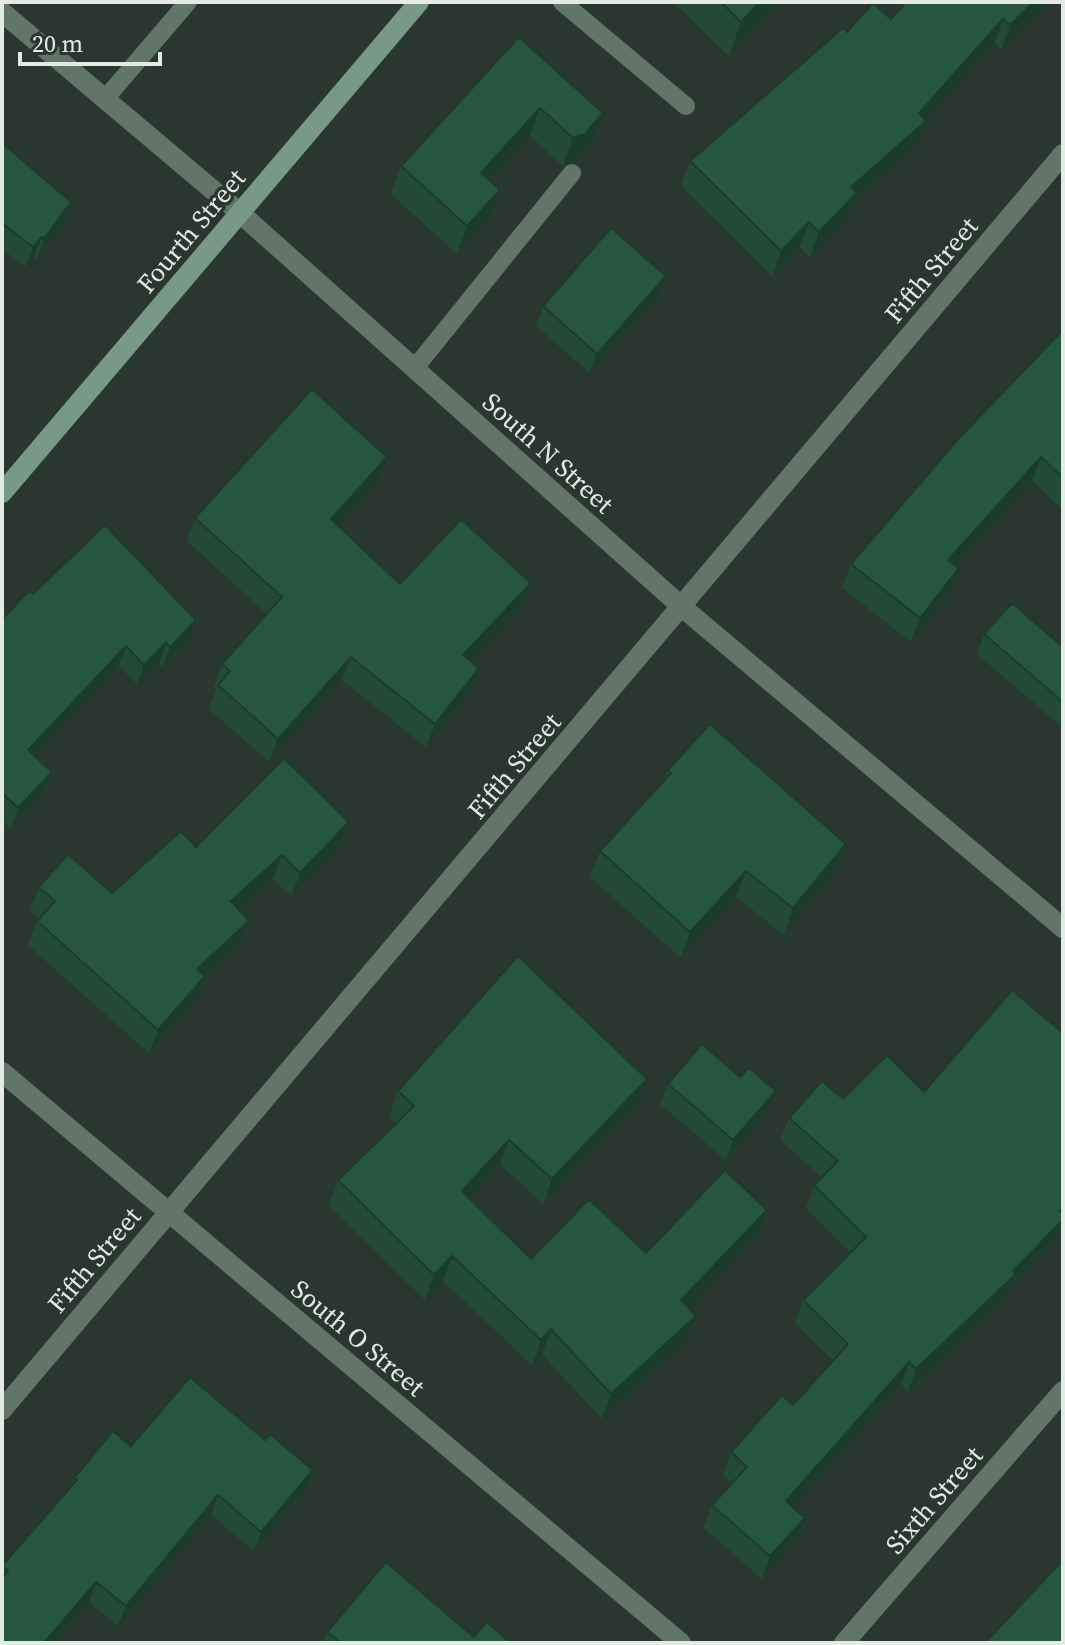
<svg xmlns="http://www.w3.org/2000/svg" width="1065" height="1645" viewBox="0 0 1065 1645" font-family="'Source Serif 4',serif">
<rect width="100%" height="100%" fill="#2a3730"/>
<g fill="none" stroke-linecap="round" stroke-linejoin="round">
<path stroke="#61756a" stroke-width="18" d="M562 2 686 106
M105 99 188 2
M414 369 572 173"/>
<path stroke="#61756a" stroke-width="20" d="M2 12 240 213 682 607 1063 928
M2 1072 681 1643
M2 1410 1063 154
M844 1643 1063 1391"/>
<path stroke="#799988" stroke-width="20" d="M2 493 419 2"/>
</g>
<path fill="#224a37" d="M673 2H781L729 56Z
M1044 8 1001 50 995 43 925 120 926 121 917 146 855 200 848 218 810 257 800 247 772 276 681 186 690 161 847 32 891 19Z
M519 37 603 113 593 141 575 161 563 166 530 136 490 180V218L457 254 391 194 401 166Z
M2 143 71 202 64 222 37 259 34 257 25 267 2 249Z
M659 295 590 373 536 326 543 306Z
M1063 330V510L1032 481 956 565 959 568 950 592 911 642 842 588 851 564Z
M379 480 338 525 400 584 531 583 522 607 471 662 470 691 426 747 342 680 269 762 209 709 216 689 214 687 222 664 267 614 187 541 195 518Z
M33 594 189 640 163 667 159 663 137 684 119 666 34 756 52 772 44 792 11 828 2 819V619Z
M984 634 1063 647V728L977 654Z
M668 770 846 844 836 870 784 935 736 897 681 958 590 877 600 851 664 780Z
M341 846 291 896 273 879 239 910 249 921 240 945 205 978 197 1000 149 1053 28 945 37 921 39 919 30 910 39 887 112 893 196 847Z
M1063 1033V1226L1058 1239 1011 1287 1008 1296 908 1392 901 1385 793 1507 796 1540 762 1579 704 1528 712 1505 732 1483 723 1475 731 1452 793 1405 833 1360 795 1323 803 1300 851 1253 806 1208 814 1185 822 1177 780 1140 789 1118 843 1099 924 1092Z
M740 1077 768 1111 726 1160 660 1104 668 1084Z
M398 1091 638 1104 543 1204 500 1164 469 1198 531 1259 646 1253 767 1210 758 1235 688 1308 687 1341 602 1419 542 1354 532 1365 443 1281 425 1300 329 1205 338 1180 396 1123 389 1116Z
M131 1446 306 1490 254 1551 211 1515 118 1626 89 1602 2 1643V1566L70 1489 74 1478Z
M327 1632 474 1637 511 1643H323Z"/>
<path fill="#1b3c2d" d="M760 2H781L729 56 741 22Z
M1034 2H1047L1044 8 1001 50 1010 25Z
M1003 19 995 43 918 129 926 121 917 146 855 200 848 218 810 257 819 232 851 187Z
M540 108 530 136 471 201 481 173Z
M603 113 593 141 575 161 563 166 573 138Z
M500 190 490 218 457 254 467 226Z
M71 202 64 222 37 259 44 239Z
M809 222 800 247 772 276 781 251Z
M42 237 34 257 25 267 33 247Z
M666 276 659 295 590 373 597 354Z
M387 457 379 480 323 542 331 519Z
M1041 457 1032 481 940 583 948 560Z
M959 568 950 592 911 642 920 618Z
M531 583 522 607 455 679 463 655Z
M196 620 189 640 163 667 170 647Z
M166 643 159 663 137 684 144 665Z
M126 646 119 666 21 770 28 750Z
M351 657 342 680 269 762 278 739Z
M479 668 470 691 426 747 435 724Z
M52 772 44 792 11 828 18 808Z
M349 822 341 846 291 896 300 873Z
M846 844 836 870 784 935 793 908Z
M282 855 273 879 222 925 231 901Z
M746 871 736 897 681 958 690 932Z
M249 921 240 945 205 978 197 1000 149 1053 158 1030 197 969Z
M647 1079 638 1104 543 1204 552 1179Z
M776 1091 768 1111 726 1160 733 1140Z
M509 1140 500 1164 453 1216 462 1191Z
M1063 1208V1226L1058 1239 1011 1287 1008 1296 908 1392 916 1369 1013 1271Z
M767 1210 758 1235 672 1325 681 1300Z
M452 1256 443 1281 425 1300 434 1275Z
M696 1316 687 1341 602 1419 611 1394Z
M551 1329 542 1354 532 1365 541 1340Z
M909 1362 901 1385 778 1524 786 1501Z
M313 1470 306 1490 254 1551 261 1532Z
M218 1495 211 1515 118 1626 126 1606Z
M805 1518 796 1540 762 1579 770 1556Z
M96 1582 89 1602 54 1643H44Z"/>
<path fill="#275640" stroke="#1b3c2d" stroke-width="2" d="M721 2H760L741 22Z
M906 2H1034L1010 25 1003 19 919 113 926 121 851 187 857 193 819 232 809 222 781 251 690 161 843 28 847 32 873 3 891 19Z
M519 37 603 113 585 134 573 138 540 108 481 173 500 190 467 226 401 166Z
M2 143 71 202 44 239 42 237 33 247 2 223Z
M611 228 666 276 597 354 543 306Z
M1063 330V478L1041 457 948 560 959 568 920 618 851 564 960 437Z
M312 389 387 457 331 519 400 584 461 519 531 583 463 655 479 668 435 724 351 657 278 739 218 685 230 671 222 664 282 597 195 518Z
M105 525 196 620 170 647 166 643 144 665 126 646 28 750 52 772 18 808 2 793V619L29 591 33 594Z
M1012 603 1063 647V702L984 634Z
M710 724 846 844 793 908 746 871 690 932 600 851 671 773 668 770Z
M284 758 349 822 300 873 282 855 231 901 249 921 197 969 205 976 158 1030 37 921 55 901 39 887 68 854 112 893 181 831 196 847Z
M518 956 647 1079 552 1179 509 1140 462 1191 531 1259 589 1199 646 1253 725 1170 767 1210 681 1300 696 1316 611 1394 551 1329 541 1340 452 1256 434 1275 338 1180 414 1106 398 1091Z
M1012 990 1063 1033V1208L1060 1211 1063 1213V1220L1013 1271 1016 1274 916 1369 909 1362 786 1501 805 1518 770 1556 712 1505 747 1467 731 1452 782 1395 793 1405 848 1344 803 1300 866 1237 814 1185 838 1161 789 1118 822 1081 843 1099 887 1055 924 1092Z
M702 1044 740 1077 749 1068 776 1091 733 1140 668 1084Z
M190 1377 265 1440 270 1434 313 1470 261 1532 218 1495 126 1606 96 1582 44 1643H2V1578L8 1571 2 1566 77 1480 74 1478 113 1431 131 1446Z
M1063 1560V1643H985Z
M386 1562 474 1637 487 1622 511 1643H341L327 1632Z"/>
<g text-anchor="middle" stroke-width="7" stroke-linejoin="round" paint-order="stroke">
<g font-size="26" fill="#e4ebe7" stroke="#2a3730">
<text transform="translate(191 231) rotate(-50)" y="9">Fourth Street</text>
<text transform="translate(931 270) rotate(-50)" y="9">Fifth Street</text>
<text transform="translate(548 453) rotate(42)" y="9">South N Street</text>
<text transform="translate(514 766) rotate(-50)" y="9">Fifth Street</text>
<text transform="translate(94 1260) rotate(-50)" y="9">Fifth Street</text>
<text transform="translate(358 1338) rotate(40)" y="9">South O Street</text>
<text transform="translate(934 1500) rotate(-49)" y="9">Sixth Street</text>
</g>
</g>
<rect width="1065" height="1645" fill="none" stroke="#e4ebe7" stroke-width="8"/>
<path d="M20 52v12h140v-12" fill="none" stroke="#e4ebe7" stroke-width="4"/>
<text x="32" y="52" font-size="24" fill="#e4ebe7" stroke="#2a3730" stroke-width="6" paint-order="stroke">20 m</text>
</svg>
